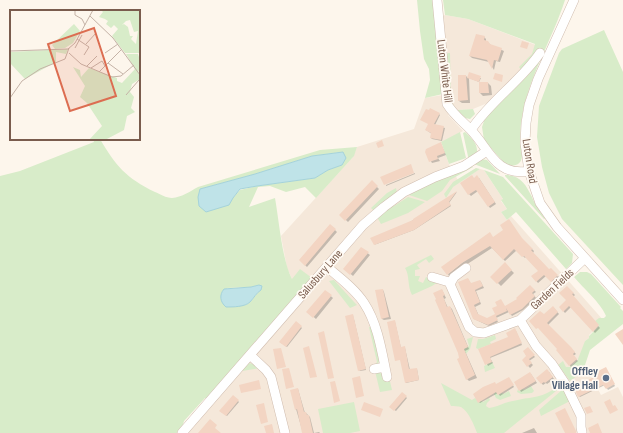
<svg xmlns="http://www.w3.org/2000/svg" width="623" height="433" viewBox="0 0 623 433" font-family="'Sofia Sans Condensed',sans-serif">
<rect width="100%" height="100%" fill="#fdf6ec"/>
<path fill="#f5e8da" d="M445 15 468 19 541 47V50L490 102 473 109 457 110 448 115 463 131 441 143 449 164 459 182 480 169 484 170 503 199 501 201 507 209 501 212 507 220 511 216 604 321 589 335V338L585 341V365L601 395 618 387 623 397V433H186L292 279 287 268 281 236 353 157 357 147 414 129 425 98 448 94 441 17Z"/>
<path fill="#d8ecc9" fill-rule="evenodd" d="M417 0H435L443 94 425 98 430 80 429 69 424 59 420 31Z
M443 0H565C552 40 529 76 522 117 520 127 520 138 521 148 521 151 522 154 522 157 521 166 512 167 505 164L484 140 482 127 484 121 487 115 529 74 537 64 522 71 519 67 532 54 535 44 468 19 445 15Z
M604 30 623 72V285L562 219 549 193 542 167 537 137 539 106 559 53 562 49Z
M448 53H450L451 101 457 110 473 109 475 114 470 119 465 118 452 108 446 55Z
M460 132 466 158 449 164 441 142Z
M465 132C471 138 478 143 477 153L469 161 463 133Z
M93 139H100C116 166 126 178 155 192 160 194 166 198 172 198 182 197 189 192 198 187L320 150 357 147 354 156 316 198 305 187 286 192 270 186 258 187 249 207 275 198C279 220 282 260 292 279L300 269 312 278 209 398H205L184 421 182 428 178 433H0V176L20 171 94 142ZM342 152V165L328 170 315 178 257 186 240 190 233 198 200 189 255 174 312 156ZM259 285 261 290C255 294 252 303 245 305 240 306 235 306 231 307L227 288 251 287Z
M481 159 487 160 500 174 474 164Z
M471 166 473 167 450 180 442 191 427 201 409 195V193Z
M476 168 480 169 453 187 446 198 444 194 453 182Z
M484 170 503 177 573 254 572 263 566 269 516 212 507 220 501 212 507 209 501 200 503 199Z
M505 175C521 175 526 185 532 197 535 205 541 212 545 219H544L505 176Z
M396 188 397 193 374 211 371 208 387 193Z
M408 197 425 202 408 213 381 224 377 217 391 205 394 206Z
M431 255 434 259 429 263 426 259 417 265 420 269 415 270V276H420L418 281 423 283 426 277 442 282 435 284 432 286 412 295C407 286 410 276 405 268Z
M580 272H587L591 274 621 307 620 308 623 311V324L590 350 585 365 587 369 570 381 558 365 563 361 566 367H570L578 360V359L585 341 589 338V336L599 326 595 321 599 318H604L606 316C601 303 583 288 574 277Z
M334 280 355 303 357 305 350 308 329 281Z
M369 327H372L380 358 378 364 375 365 377 362Z
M495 335 496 339 490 342 491 344 478 349 476 348 478 339H483Z
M473 337 470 349 466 354 463 349 469 346 467 339Z
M492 362 495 368 485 372 484 366Z
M248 363 254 364 260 368 242 371 192 428 191 427Z
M375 371 382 372 389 377 392 390 380 392Z
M441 383 472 400 475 398 483 402 489 398 490 400 487 403 486 406 489 408C498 407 505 402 513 401 534 396 541 399 560 385L561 387 504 433H477C474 425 469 412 461 407 458 406 454 406 451 406Z
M531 386 534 391 532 393 521 394 517 392 518 389 519 391 523 389 524 390Z
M562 390H565L570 401 541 416 539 410Z
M509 391 511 396 500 400 496 398 494 394 496 392 498 395 502 393 503 394Z
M354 402 360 431 350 433H323L318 409Z"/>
<path fill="#bfe3e8" stroke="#a5d3da" d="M343 152 346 158 342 165 328 170 315 178 257 186 240 189 233 198 229 205 206 212 199 206 198 197 200 189 255 174 312 156Z
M259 285 262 286 261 290C256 293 254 298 250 302 245 307 233 307 226 307 220 302 219 295 224 289L251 287Z"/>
<path fill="#0003" d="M484 37 486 39V41L491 45 504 51 500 62 496 61 494 70 489 62 472 58 470 56Z
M466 76 468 78H481L479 82 469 78 470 103H462L459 101Z
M488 83 491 86 492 95 483 96 480 93Z
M439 114 440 115 435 125 445 128 442 141 432 139 431 138 432 134 426 130 429 124Z
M441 144 446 155 438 158 440 161 432 163 426 152Z
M415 173V174L386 186V185Z
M479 178 496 204 490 208 478 191 471 196 469 194 474 179Z
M372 182 379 189 348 222 341 215Z
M457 192 449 203 451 206 414 230 374 245Z
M330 225 337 232 307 267 300 260Z
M493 238 524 241 534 251 533 253 549 270 551 269 559 278 553 283 546 276 538 283 533 277 539 271 526 257 525 258 517 250 505 261 492 248 449 276 448 274Z
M361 248 370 255 353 276 345 269Z
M505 264 514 273 501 286 492 277Z
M468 279 471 284 480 281 481 282 484 288 476 291 481 304 475 307 479 316 487 319 496 315 505 307 519 299 530 286 536 292 533 294 536 298 523 310 512 316 509 312 496 318 498 322 489 326 474 319Z
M567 287 575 295 573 297 600 328 595 333 571 307 565 313 560 307 567 300Z
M383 290 384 292 391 319 384 320 382 319Z
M442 290 446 298 444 299 448 308 450 307 452 309 469 349 465 351 477 378 469 381 467 379 459 353 436 300Z
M325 291 333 298 316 319 308 312Z
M553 307 559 314 548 325 576 354 573 356 578 361 571 367 558 350 544 316Z
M353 315 366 370 360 371 359 370Z
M296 322 302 328 287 347 280 342Z
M395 322 401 348H405L410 370 417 369 419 380 406 383 401 360H396Z
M516 331 522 345 490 358 493 363 488 366 480 350 509 338Z
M529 350 535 357 529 361 533 365 530 368 523 360 528 356Z
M606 369 615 386 608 390 605 385 580 397 579 396Z
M549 372 554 379 547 384 546 383 543 385 537 378Z
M531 374 537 383 521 392 520 390Z
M510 380 514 387 500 396 498 393 480 403 479 402 496 385Z
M298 389 305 413H306L310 417 314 433 319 432 320 433H303L296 409Z
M402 393 407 398 396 411 390 407Z
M233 396 239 402 227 416 221 411Z
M534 428 537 433H522Z"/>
<path fill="#f3d5c3" d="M476 34 485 36 484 40 488 41 490 44 502 48 498 61 494 60 492 69 487 60 469 56Z
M522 41 529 43 527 49 520 47Z
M469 72 481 76 479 82 467 78Z
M495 73 503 75 502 82 493 79Z
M458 75H466L468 100 458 101Z
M479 82H488L489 93H479Z
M430 108 440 113 434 124 444 126 441 140 430 138 431 133 425 130 428 124 420 120 426 109 429 110Z
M382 140 384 146 378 148 376 143Z
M441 142 445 153 437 156 438 159 429 162 425 152 426 149Z
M411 164 414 173 384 185 380 177Z
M472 175 474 178 477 175 495 202 488 207 476 190 468 195 460 183Z
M372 180 378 186 345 221 339 215Z
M457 191 449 202 451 205 414 230 374 245 370 238 413 220V219Z
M509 219 522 238 533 249 531 250 549 269 551 268 558 275 551 282 544 275 536 282 531 276 538 271 524 256 522 257 514 249 503 260 490 246 462 263 447 275 441 267 490 232 493 237 503 230 500 225Z
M330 224 336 229 305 266 299 260Z
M361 247 369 252 350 275 343 269Z
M505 262 512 270 497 284 490 277Z
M468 278 471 283 480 280 483 286 475 290 480 302 474 305 478 314 487 318 495 314 492 308 497 306 495 302 501 299 505 306 517 299 516 298 530 285 535 290 532 293 535 296 522 309 510 315 506 308 507 311 496 316 498 320 488 325 473 319 469 309 458 282Z
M567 286 574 293 572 294 599 325 593 332 569 306 563 312 559 307 566 300 559 293Z
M383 289 389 317 381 319 375 290Z
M442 289 445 295 443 296 447 307 450 306 468 347 464 349 475 375 466 380 457 359 459 358 458 353 435 300 436 299 433 293Z
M325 290 332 295 313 318 306 312Z
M553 306 558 312 547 323 571 347 575 352 573 354 577 359 569 366 556 350 557 349 538 328 536 329 529 321 540 311 544 314Z
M353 314 366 369 358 371 345 316Z
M395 320 401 347 405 346 409 369 417 368 419 380 405 383 400 360 395 361 387 322Z
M296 321 302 326 286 347 279 342Z
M515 328 522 343 490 357 492 362 485 365 478 349 508 337 506 333Z
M623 329V345L615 334Z
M324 331 334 378 328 379 318 333Z
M309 346 317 377 310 378 303 348Z
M528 347 535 355 529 359 532 363 527 367 522 360 526 356 523 351Z
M281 348 286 367 277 369 273 349Z
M606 367 615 384 606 389 603 385 578 397 574 387 598 375 596 372Z
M289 368 294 387 286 389 282 369Z
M547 369 553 377 545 383 544 382 541 384 536 378Z
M530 372 536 381 519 391 514 382Z
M360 376 364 396 356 398 352 378Z
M509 377 514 385 498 395 496 392 478 403 473 394 483 387 495 382 496 384Z
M259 380 261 389 241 393 239 385Z
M335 381 340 401 334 403 330 382Z
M298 388 304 412H306L307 415H309L313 433H302L297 409 295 410 290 390Z
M402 392 407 396 394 411 389 407Z
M233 395 239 400 226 416 219 411Z
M610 399 613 406 615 405 618 410 610 414 604 402Z
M364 402 383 409 380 417 361 410Z
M264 403 268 422 261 424 256 405Z
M590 406 593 412 587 414 584 408Z
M565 408 576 431V433H565L555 413Z
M210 419 217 425 215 428 221 433H198Z
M598 423 602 433H590L588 428Z
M272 424 274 433H266L264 426Z"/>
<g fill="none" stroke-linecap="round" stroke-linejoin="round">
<g stroke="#d1beb0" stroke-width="10">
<path id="minor" d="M437 0 447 104C453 114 462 121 470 129 489 148 495 177 529 171
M574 0 538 79 529 105 526 123 525 143 529 171 540 203 557 227 623 300
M471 130C490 101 521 81 540 53
M327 267C340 278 355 289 364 303 378 324 382 353 387 377
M432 277 449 282 469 327 475 332 484 333 520 320 585 258
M450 284 454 277 466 268
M520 320 536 346 552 364 566 385 581 416V427L582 432
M250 355 266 370 271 377 285 433
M374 369 385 367
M182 433 363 225 384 207 404 192 435 177 464 166 487 151"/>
</g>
<use href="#minor" stroke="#fff" stroke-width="9"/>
</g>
<circle fill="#5c6f8a" stroke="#fffaf3" stroke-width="1.5" cx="606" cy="378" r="4"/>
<g text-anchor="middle" stroke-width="3.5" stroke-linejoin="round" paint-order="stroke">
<g font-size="12" fill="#7a5c4d" stroke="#fffaf3">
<text transform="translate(445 71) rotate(83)" y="4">Luton White Hill</text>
<text transform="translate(530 161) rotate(81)" y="4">Luton Road</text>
<text transform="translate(320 274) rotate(-49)" y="4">Salusbury Lane</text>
<text transform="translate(552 289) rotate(-43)" y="4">Garden Fields</text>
</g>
<g font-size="12" font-weight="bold" fill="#4e5e75" stroke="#fffaf3" text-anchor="end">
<text x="598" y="375">Offley<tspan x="598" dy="14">Village Hall</tspan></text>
</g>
</g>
<g transform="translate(10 10)">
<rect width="130" height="130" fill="#fdf6ec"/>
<path d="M91 0H130L129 43H115L102 26 108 19 104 15 101 18 96 14 98 11 95 9 89 7 93 2ZM120 10 124 22 128 21 126 34 121 29 123 26H120L118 17 114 14 112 15 116 11ZM64 14 70 21 63 33 55 38 45 39 42 35ZM58 39 56 44 46 42V52L15 69 0 53V42ZM116 44H128L130 50V64L128 60 130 69 122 74 120 82 124 87 121 98 125 102 117 106 114 120 95 130H79L92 116 77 93 70 87 75 76 63 57 70 60 71 67 79 58 107 68V71L112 73 125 59Z" fill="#d8ecc9" fill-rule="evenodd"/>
<path fill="none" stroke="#c5b3a7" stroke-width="1" d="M65 1V5L72 9 75 15M80 6 103 28 130 65M67 29 79 37 74 45M76 34 86 23M65 38 72 25M0 41 58 39 65 33 83 0M59 43 71 54 102 67 111 66 124 55M95 43 108 34M98 53 113 64M77 56 87 46M81 58 92 51 95 56M89 62 112 39M116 85 129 70M0 88 12 71 30 59 55 49 59 38"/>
<path fill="#dc6d51" fill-opacity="0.15" stroke="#dc6d51" stroke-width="2" d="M84 18 106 86 60 101 38 34Z"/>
<rect width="130" height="130" fill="none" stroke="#7a5c4d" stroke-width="2"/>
</g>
</svg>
